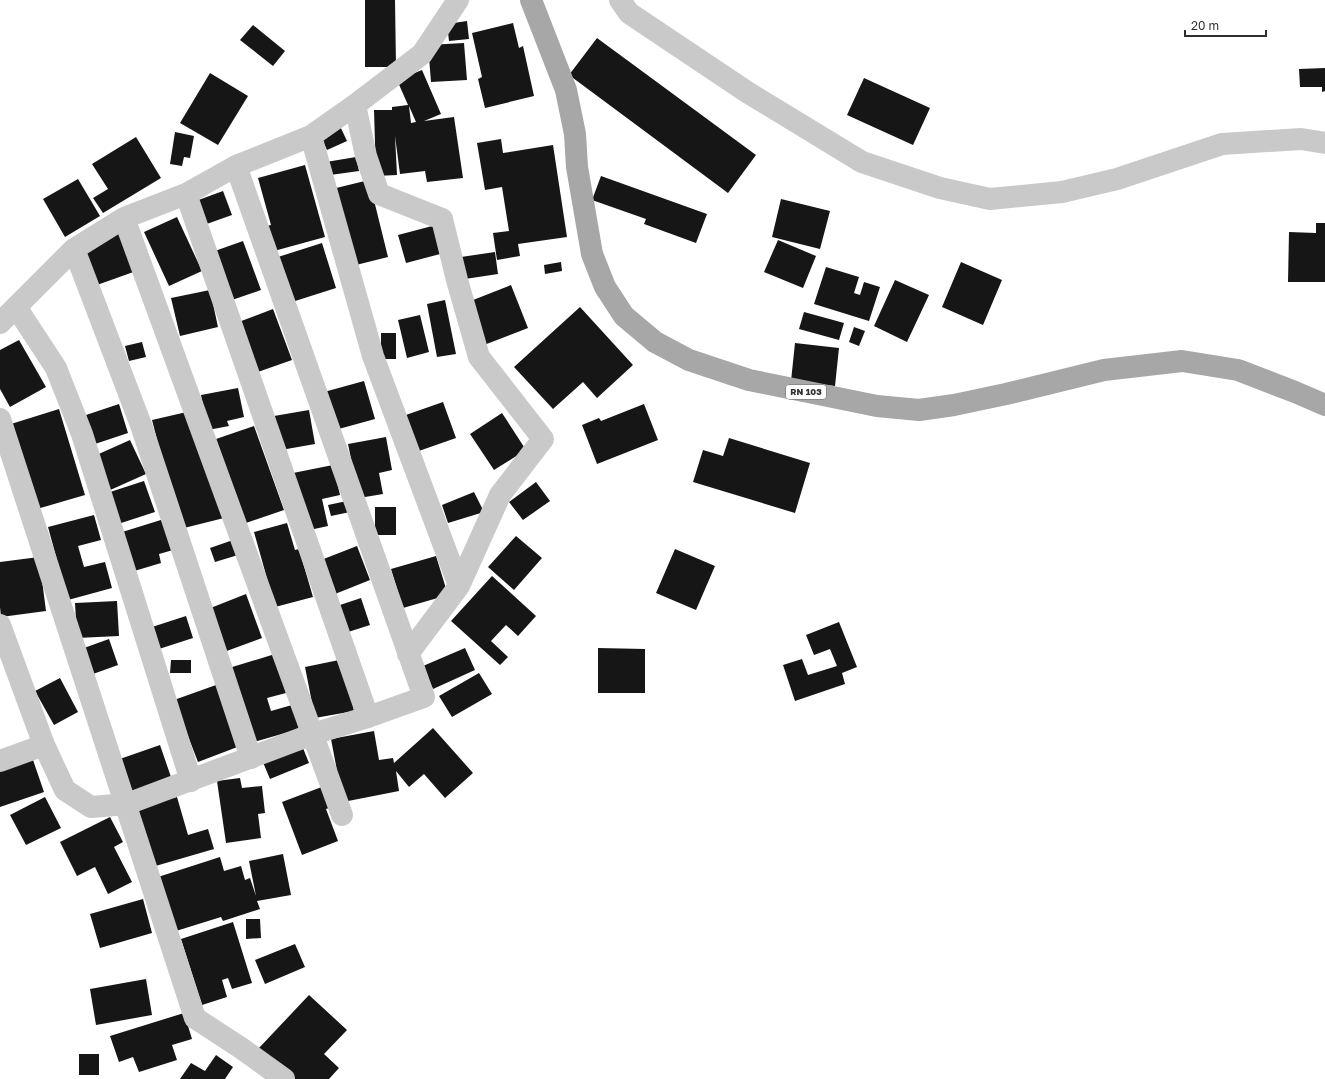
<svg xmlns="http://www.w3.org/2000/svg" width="1325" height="1079" viewBox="0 0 1325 1079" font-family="'Golos Text',sans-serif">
<rect width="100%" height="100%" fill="#fff"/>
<path fill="#161616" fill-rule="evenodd" d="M365 0H395L396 67H365Z
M467 21 469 39 449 41 447 24Z
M513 23 519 48 523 46 534 96 485 108 478 79 482 77 472 33Z
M253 25 285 51 273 66 240 40Z
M597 38 756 155 728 193 569 75Z
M464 43 467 80 431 82 428 45Z
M1325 68V91L1322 92V87H1300L1299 69Z
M422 70 441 114 424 121 454 117 463 178 427 182 425 171 400 174 395 136 397 175 376 176 374 110H392V107L408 105 397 80ZM409 106 416 122 411 123Z
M210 73 248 96 218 145 180 123Z
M864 78 930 108 913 145 847 115Z
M339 124 347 141 327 150 319 133Z
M175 132 194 136 190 158 184 157 182 166 170 164Z
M136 137 161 178 103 213 93 198 108 189 92 164Z
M501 139 503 153 553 145 567 237 518 244 520 256 497 260 493 233 509 231 502 187 485 190 477 143Z
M356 157 359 171 323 176 320 163Z
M305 165 325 237 274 251 267 226 271 225 258 178Z
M601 176 707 214 696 243 644 224 646 219 592 200Z
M78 179 100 216 65 237 43 199Z
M369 180 388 257 348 267 328 190Z
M223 191 232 215 201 226 193 202Z
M781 199 830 211 820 249 772 237Z
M177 217 202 271 169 286 144 232Z
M1316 223H1325V282H1288L1289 232 1316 233Z
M436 225 444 253 406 263 398 235Z
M123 230 139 270 97 285 82 246Z
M778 240 816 256 803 288 764 272Z
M243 241 261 290 229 301 212 252Z
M322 243 336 288 292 302 278 257Z
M495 252 498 274 465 279 461 257Z
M561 262 562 271 545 274 544 265Z
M961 262 1002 280 983 325 942 307Z
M826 267 859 277 854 293 860 295 864 282 880 287 869 321 814 304Z
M895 280 929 295 907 342 874 326Z
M511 285 528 328 484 345 468 302Z
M210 290 218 327 180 336 171 298Z
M445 300 456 354 437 357 427 304Z
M580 307 633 365 597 398 583 382 553 409 514 367Z
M273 309 292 360 255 373 236 323Z
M804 312 844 323 839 340 799 329Z
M420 315 429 352 407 358 398 320Z
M854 327 865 331 859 346 849 342Z
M381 333H396V359H381Z
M19 340 46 387 10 407 0 389V350Z
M142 342 146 357 129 361 125 346Z
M795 343 839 348 835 386 791 381Z
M364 381 375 419 335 430 324 392Z
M238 388 244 417 227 421 229 426 208 430 201 395Z
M443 402 456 438 416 452 403 416Z
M119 404 128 433 86 447 77 418Z
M644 404 658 440 597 464 582 425 599 418 601 421Z
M59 409 85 495 37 509 11 424Z
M309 410 315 444 281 450 274 416Z
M191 411 228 517 180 529 152 420Z
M502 413 526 450 494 470 470 434Z
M254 426 284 510 246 523 216 439Z
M386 437 392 470 379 473 383 494 359 498 348 444Z
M729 438 810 463 795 513 693 482 703 450 723 456Z
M130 440 146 474 108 491 92 457Z
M333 465 340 495 322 499 328 526 305 531 293 473Z
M144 481 155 512 118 524 107 493Z
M536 482 550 501 523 520 509 502Z
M474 492 484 512 448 523 442 505Z
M347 501 350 512 331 516 328 505Z
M375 507H396V535H375Z
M94 515 101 540 78 546 84 567 105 562 112 588 68 600 48 527Z
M164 519 173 550 159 554 161 563 131 572 119 533Z
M287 523 295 550 299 549 313 597 275 607 254 532Z
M516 536 542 558 514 590 488 567Z
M233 540 238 555 215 562 210 548Z
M357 546 370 580 335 594 321 560Z
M675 549 715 566 696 610 656 593Z
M436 556 448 595 403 608 391 569Z
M39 557 46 611 1 617 0 607V562Z
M492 576 536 616 518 636 506 625 491 641 508 657 500 665 451 621Z
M246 594 262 638 224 652 208 609Z
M361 598 370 625 345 633 337 606Z
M117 601 119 636 77 638 75 603Z
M186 616 193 638 159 649 152 627Z
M839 622 857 667 842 673 845 684 795 701 783 665 802 659 808 675 837 666 830 649 814 655 806 635Z
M109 639 118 665 93 674 84 648Z
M465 648 475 670 433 689 423 666Z
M598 648 645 649V693H598Z
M275 654 286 693 267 698 271 711 292 705 299 729 254 742 229 668Z
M344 659 354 711 315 718 305 667Z
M171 660H191V673H170Z
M479 673 492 694 452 717 439 696Z
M60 678 78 712 54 725 35 691Z
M216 685 240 746 198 762 174 700Z
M433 728 473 773 445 798 424 774 409 787 396 771 399 791 343 802 331 739 374 731 379 760 393 758 394 763Z
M301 743 309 763 270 779 262 760Z
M160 745 171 777 129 792 117 760Z
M33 760 44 792 0 807V771Z
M240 778 242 788 262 786 265 813 258 814 261 838 226 843 217 781Z
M327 785 335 806 326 809 338 841 302 855 282 802Z
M45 797 61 828 26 845 10 815Z
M177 797 188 835 208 829 214 849 152 867 135 809Z
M110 817 123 842 114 847 132 882 108 894 95 867 77 876 60 842Z
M283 854 291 895 257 901 260 909 223 921 221 917 176 931 158 877 220 857 224 871 241 866 245 880 250 878 256 896 249 861Z
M143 899 152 933 100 948 90 914Z
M246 919H260L261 938 246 939Z
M233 922 252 983 232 989 228 978 222 980 227 997 202 1005 181 939Z
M295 944 305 967 265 984 255 960Z
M146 979 152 1015 96 1025 90 989Z
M309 995 347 1030 324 1054 339 1068 329 1079H292L259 1048Z
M184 1013 192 1039 172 1045 177 1060 139 1072 133 1057 119 1062 110 1036Z
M79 1054H99V1075H79Z
M216 1055 233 1067 225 1079H180L191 1063 205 1071Z"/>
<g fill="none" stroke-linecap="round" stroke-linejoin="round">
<path stroke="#c9c9c9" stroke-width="22" d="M355 105 366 156 379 194 442 219 457 280 479 357 543 439 500 495 459 586 408 654
M311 136 373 356 459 586
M186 194 368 717
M124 218 342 815
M74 249 141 425 251 758
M16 307 56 368 82 434 191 781
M0 323 74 249 124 218 186 194 236 166 311 136 355 105 422 54 458 0
M0 419 195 1018 241 1048 284 1079
M0 625 44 745 65 790 91 807 127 804 313 734 368 717 424 697 236 166
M0 761 44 745"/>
<path stroke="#c9c9c9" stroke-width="22" d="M620 0 629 13 747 92 862 162 940 188 990 199 1062 192 1117 179 1222 144 1301 139 1325 143"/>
<path stroke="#a7a7a7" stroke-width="22" d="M531 0 566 90 575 134 577 167 592 254 605 287 624 316 655 342 689 360 749 380 877 406 919 410 954 405 1006 394 1104 370 1182 361 1238 370 1295 392 1325 405"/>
</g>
<g text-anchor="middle" stroke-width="4" stroke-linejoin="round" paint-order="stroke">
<rect fill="#fff" stroke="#6d6d6d" stroke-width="1" x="786" y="385" width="40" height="14" rx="3"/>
<g font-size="9" font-weight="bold" fill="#2f2f2f">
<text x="806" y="395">RN 103</text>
</g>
</g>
<path d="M1185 30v6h81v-6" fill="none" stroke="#2f2f2f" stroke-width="2"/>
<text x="1191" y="30" font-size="12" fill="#2f2f2f" stroke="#ffffff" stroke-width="3" paint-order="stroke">20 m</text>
</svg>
